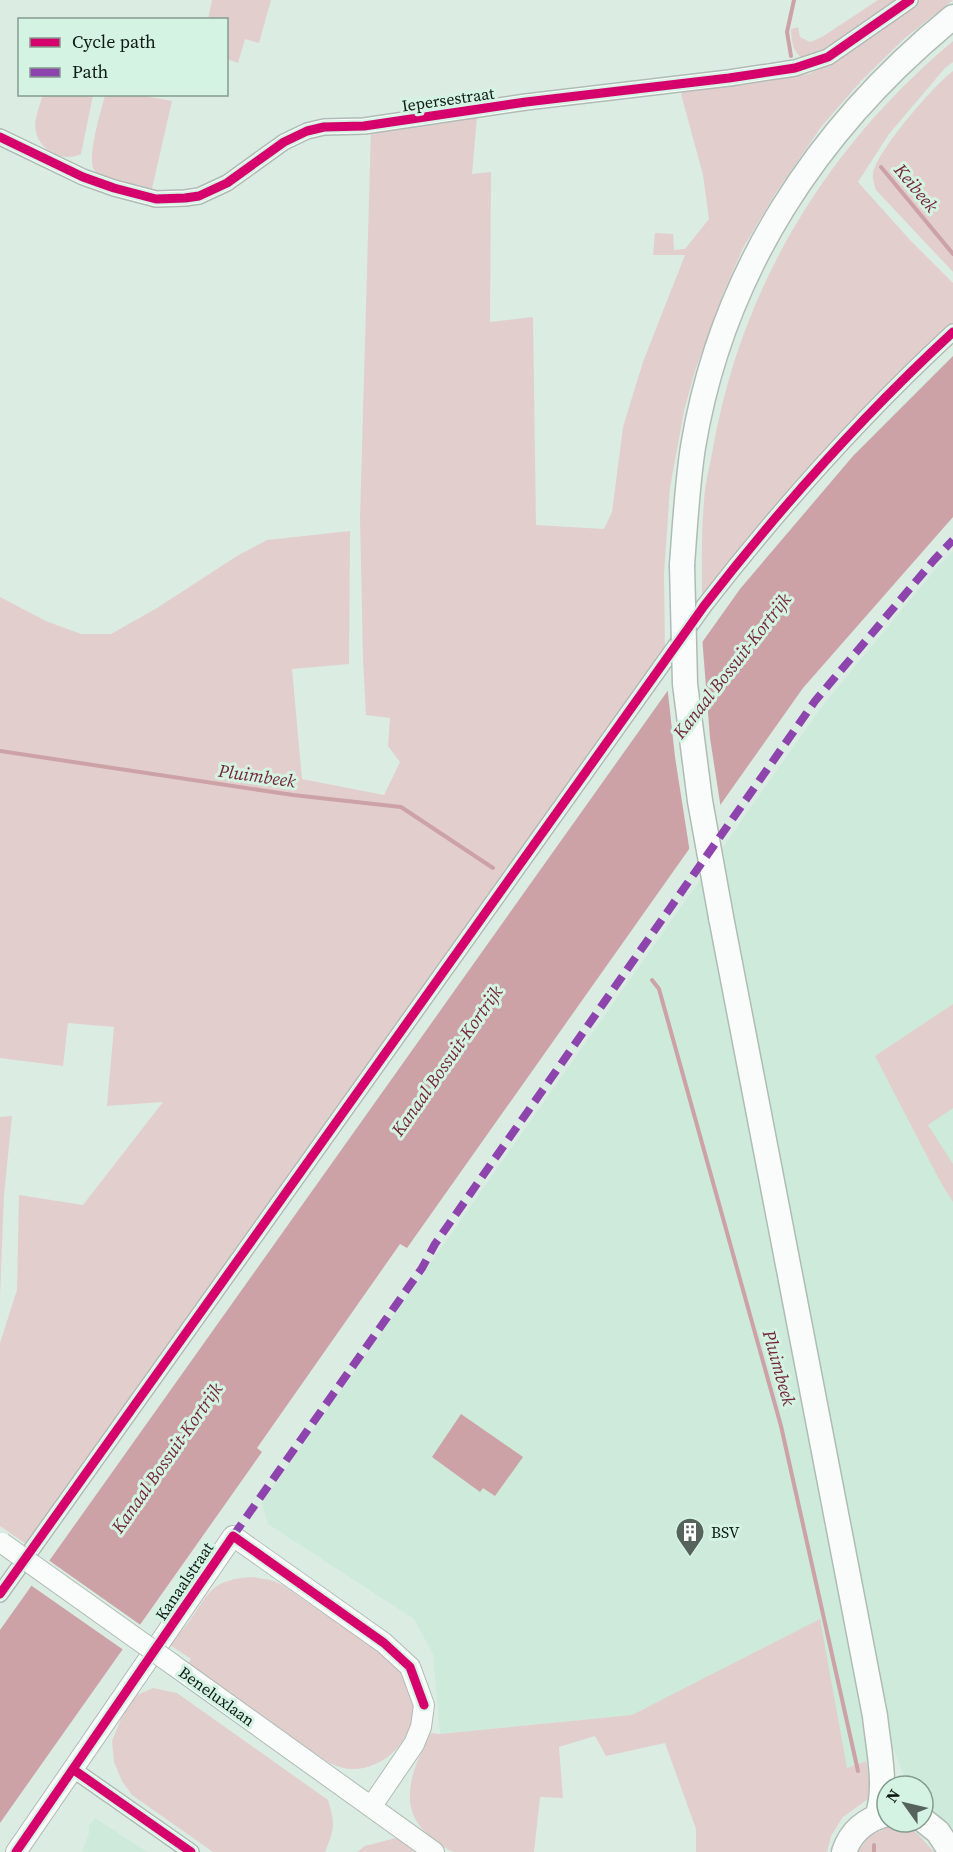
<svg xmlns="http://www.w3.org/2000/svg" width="953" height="1852" viewBox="0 0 953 1852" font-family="'Source Serif 4',serif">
<rect width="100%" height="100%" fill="#dbece3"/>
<path fill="#cdeadb" d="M953 551V1829L923 1801V1786H908L894 1750 847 1769 811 1624 632 1715 440 1734 433 1654 414 1619 268 1524 262 1503 820 709 937 567Z
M95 1818 147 1852H82L89 1833V1826Z"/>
<path fill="#e3cece" d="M212 0H271L259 43 245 39 238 63 227 59 226 20 208 19Z
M878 0H901C871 22 840 50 804 59 792 52 792 42 791 29L798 27 800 37 810 42 822 37Z
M918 0H953L905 38 862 80 821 127 775 194 743 248 723 294 695 371 684 411 670 488 664 574 665 648 602 735 492 897 29 1546 0 1526V1343L17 1290 19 1195 83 1205 163 1102 107 1106 114 1027 68 1023 63 1066 0 1058V597L46 621 81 634H111L157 608 237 556 267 540 350 531 349 664 292 669 302 779 384 795 400 762 388 746 390 718 366 715 363 659 360 518 371 129 477 117 472 174 491 172 490 322 533 317 536 525 604 529 612 512 623 427 643 362 685 255H653L655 233 673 234 674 250 685 249 709 219 703 175 681 94 686 89 809 74 833 62 856 47Z
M953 41V62L945 68 889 134 858 182 910 240 953 283V326L702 601C702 568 701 534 704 501 705 483 710 465 713 448 742 285 827 147 953 41Z
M953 71V272L876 190C873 181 871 175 875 167 884 144 933 86 953 71Z
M43 94 93 95 81 154C64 163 40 151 36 132 33 121 40 105 43 94Z
M105 95H140L172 101 151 193C135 188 107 184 95 171 85 162 102 108 105 95Z
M953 1004V1108L928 1125 953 1164V1202L941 1183 875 1056Z
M12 1116 4 1195 0 1296V1117Z
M254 1577C261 1579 270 1579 276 1582 287 1586 297 1596 307 1602 339 1623 388 1649 407 1683 428 1722 393 1771 350 1769 343 1769 334 1765 328 1762L186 1667 191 1659 170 1645C176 1637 182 1630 188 1623 210 1592 211 1579 254 1577Z
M820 1619 847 1768 866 1761 872 1791 868 1799 843 1817 831 1836 827 1852H696V1829L665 1743 606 1756 595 1736 559 1747 563 1798 540 1797 534 1852C508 1852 480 1852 454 1852 448 1851 441 1844 435 1840 393 1811 412 1769 431 1733L440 1734 632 1715Z
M153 1688 177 1693 328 1800C335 1823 335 1829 325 1852H213L132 1795 122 1781 114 1762 112 1741 124 1712 135 1696Z
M891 1826 907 1827 918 1834 934 1852H858L869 1836Z
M396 1838 405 1842 419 1852H357L365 1846Z"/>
<path fill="#cca2a6" d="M953 356V517L803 688 407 1248 400 1244 257 1448 262 1452 0 1823V1630L740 589 853 456Z
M461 1414 523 1457 495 1496 483 1488 480 1492 432 1457Z"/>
<path fill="#dbece3" d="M702 636 710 738 721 809 690 853 675 757 667 684Z
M47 1559 142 1626 125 1651 29 1584Z"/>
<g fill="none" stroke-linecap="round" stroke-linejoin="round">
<path stroke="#cca2a6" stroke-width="4" d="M791 56 787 32 794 0
M881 167 953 254
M0 751 293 795 401 807 493 868
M652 980 659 989 781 1426 858 1771
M874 1845V1852"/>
<g stroke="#afbcb5" stroke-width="18">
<path id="minor" d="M0 137 83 177 114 188 156 199 185 198 199 196 227 183 284 142 307 131 324 127 364 126 526 102 729 78 795 68 828 57 910 0
M0 1594 704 606C780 508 862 416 953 332
M74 1770 191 1852"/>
</g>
<g stroke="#afbcb5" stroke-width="22">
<path id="tertiary" d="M172 1664 434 1852
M16 1852 233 1536 384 1643 410 1667 424 1705 421 1727 414 1744 371 1807"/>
</g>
<g stroke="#afbcb5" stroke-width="27">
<path id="primary" d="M682 565C685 526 687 486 693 447 722 272 817 128 953 17
M721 917 875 1716C878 1746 888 1789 877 1816
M923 1820 938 1832 951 1852
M844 1852C851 1831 867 1819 887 1814"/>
</g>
<use href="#minor" stroke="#fafcfb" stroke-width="15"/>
<use href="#tertiary" stroke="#fafcfb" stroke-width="20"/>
<use href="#primary" stroke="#fafcfb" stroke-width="24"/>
<g stroke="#afbcb5" stroke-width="22" stroke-linecap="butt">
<path id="tertiary-bridge" d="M2 1543 172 1664"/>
</g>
<g stroke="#afbcb5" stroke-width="27" stroke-linecap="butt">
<path id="primary-bridge" d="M682 565 685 684 700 801 721 917"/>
</g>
<use href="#tertiary-bridge" stroke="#fafcfb" stroke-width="20"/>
<use href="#primary-bridge" stroke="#fafcfb" stroke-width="24"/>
<path stroke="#8e44ad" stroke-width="8" stroke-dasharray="15 8" stroke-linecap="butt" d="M233 1536 422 1268 435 1244 815 701 934 560 953 540"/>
<g stroke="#d4f3e3" stroke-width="13">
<path id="cycleway" d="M0 137 83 177 114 188 156 199 185 198 199 196 227 183 284 142 307 131 324 127 364 126 526 102 729 78 795 68 828 57 910 0
M0 1594 704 606C780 508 862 416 953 332
M74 1770 191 1852
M16 1852 233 1536 384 1643 410 1667 424 1705"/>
</g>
<use href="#cycleway" stroke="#d6006c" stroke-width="9"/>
</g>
<defs>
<g id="building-pin" transform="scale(1.5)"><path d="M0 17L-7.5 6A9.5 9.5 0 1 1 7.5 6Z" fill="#56635c" stroke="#d4f3e3"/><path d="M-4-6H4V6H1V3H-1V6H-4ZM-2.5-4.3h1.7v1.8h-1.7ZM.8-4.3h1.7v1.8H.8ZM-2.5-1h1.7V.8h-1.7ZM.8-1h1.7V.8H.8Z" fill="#fff"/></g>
</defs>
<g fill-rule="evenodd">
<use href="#building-pin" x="690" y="1532"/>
</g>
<g text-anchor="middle" stroke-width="6" stroke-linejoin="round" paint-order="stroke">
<g font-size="16" fill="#0e1914" stroke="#d4f3e3">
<text transform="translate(448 99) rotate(-8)" y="6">Iepersestraat</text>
<text transform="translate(184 1581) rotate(-56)" y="6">Kanaalstraat</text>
<text transform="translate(217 1696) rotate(36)" y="6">Beneluxlaan</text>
</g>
<g font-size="16" fill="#0e1914" stroke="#d4f3e3" text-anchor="start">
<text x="711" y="1538">BSV</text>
</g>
<g font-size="18" font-style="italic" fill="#752437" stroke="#d4f3e3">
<text transform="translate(916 188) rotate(50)" y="6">Keibeek</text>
<text transform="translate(732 666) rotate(-52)" y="6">Kanaal Bossuit-Kortrijk</text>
<text transform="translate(257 776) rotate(8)" y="6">Pluimbeek</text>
<text transform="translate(447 1061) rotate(-55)" y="6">Kanaal Bossuit-Kortrijk</text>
<text transform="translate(779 1368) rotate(74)" y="6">Pluimbeek</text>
<text transform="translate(167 1458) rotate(-55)" y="6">Kanaal Bossuit-Kortrijk</text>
</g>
</g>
<rect x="18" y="18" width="210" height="78" fill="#d4f3e3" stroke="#859c90" stroke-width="1.5"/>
<rect x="30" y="38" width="30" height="9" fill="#d6006c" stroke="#859c90" stroke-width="1.5"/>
<text x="72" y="48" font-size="18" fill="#0e1914">Cycle path</text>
<rect x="30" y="68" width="30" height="9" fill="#8e44ad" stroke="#859c90" stroke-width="1.5"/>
<text x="72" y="78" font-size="18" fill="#0e1914">Path</text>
<g transform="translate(905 1804) rotate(304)"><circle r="28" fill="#d4f3e3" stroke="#859c90" stroke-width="1.5"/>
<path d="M0-4.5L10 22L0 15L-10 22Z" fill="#56635c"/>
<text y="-9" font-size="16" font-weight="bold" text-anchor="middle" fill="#0e1914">N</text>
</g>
</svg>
